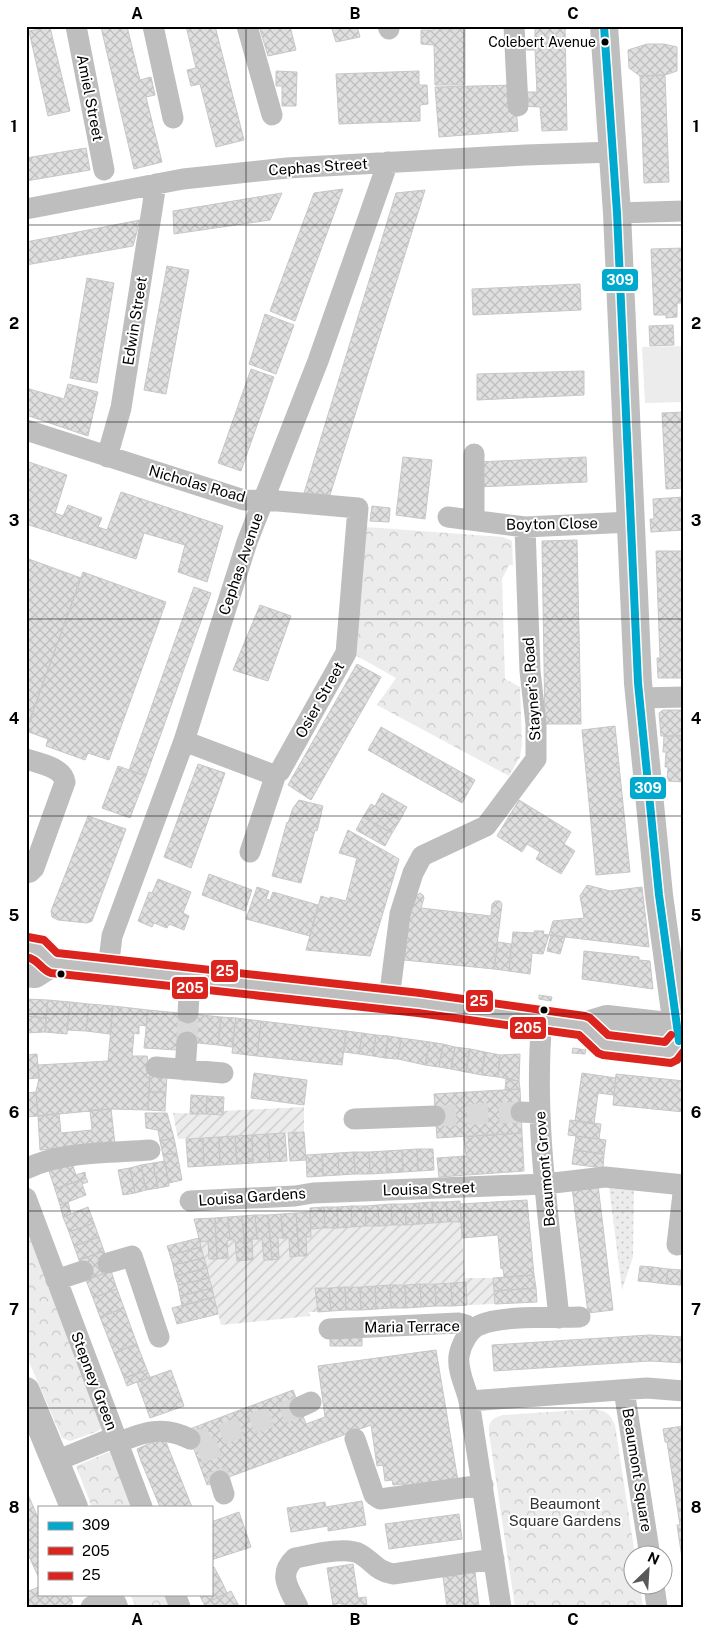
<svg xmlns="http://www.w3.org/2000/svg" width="710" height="1633" viewBox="0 0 710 1633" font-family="'Public Sans',sans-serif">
<defs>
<pattern id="grass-dots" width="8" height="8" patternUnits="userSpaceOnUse" patternTransform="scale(1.25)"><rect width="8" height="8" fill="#ececec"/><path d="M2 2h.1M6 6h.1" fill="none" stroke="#c9c9c9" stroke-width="1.8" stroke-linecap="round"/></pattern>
<pattern id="forest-crowns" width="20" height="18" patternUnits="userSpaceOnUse" patternTransform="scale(1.25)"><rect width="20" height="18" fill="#ececec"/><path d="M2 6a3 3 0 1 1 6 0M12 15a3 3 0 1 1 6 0" fill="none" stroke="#c9c9c9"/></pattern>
<pattern id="garden-furrows" width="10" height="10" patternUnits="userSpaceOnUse" patternTransform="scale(1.25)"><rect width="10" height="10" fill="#ececec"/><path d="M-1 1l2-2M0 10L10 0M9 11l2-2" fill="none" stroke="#c9c9c9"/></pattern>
<pattern id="building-cross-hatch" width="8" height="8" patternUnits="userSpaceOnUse" patternTransform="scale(1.25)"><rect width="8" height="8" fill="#dfdfdf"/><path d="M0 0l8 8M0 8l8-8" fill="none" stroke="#bebebe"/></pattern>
</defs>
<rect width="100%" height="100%" fill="#fff"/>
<path fill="url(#grass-dots)" d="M609 1187 634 1189 633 1257 622 1290Z"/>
<path fill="url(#forest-crowns)" d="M366 527 503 537 512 541 513 565H509L502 579 505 679 520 687 522 745 520 757 509 776 377 705 396 678 355 655Z
M26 1222 101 1428 98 1431 70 1441 62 1438 26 1355Z
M593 1409C605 1410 611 1414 615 1425L635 1555 632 1556V1586H640L643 1607H515L489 1433C488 1422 492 1418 503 1415Z
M109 1452H111L133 1507H92L76 1466Z
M130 1594H168L173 1607H136Z"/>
<path fill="url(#garden-furrows)" d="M304 1107V1132L178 1139 173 1113 217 1114 222 1111Z
M461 1222 465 1278H493L495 1304 467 1305 465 1282 316 1288 318 1312H309L310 1316 221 1325 200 1242 208 1241 210 1259 227 1258V1241L235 1240 237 1260H253L252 1239H262L264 1260 279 1259 278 1238H289L290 1257 307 1256 306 1237H311V1229Z"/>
<path fill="#ececec" d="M684 346V402L645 403 642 347Z"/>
<path fill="url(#building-cross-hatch)" stroke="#c7c7c7" d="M104 26H127L140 80 151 77 155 95 146 97 162 162 134 169 101 27Z
M186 26H215L244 140 216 147 200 84 191 86 187 70 196 68Z
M259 26H290L296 50 268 56Z
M331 26H357L360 37 336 42Z
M434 26H442V29H465V85H435L434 45 421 44V30H434Z
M535 26H565L567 130 542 131 540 107 522 106 528 92H537L535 50H525L526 40 535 41Z
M50 27 70 111 48 116 29 31Z
M647 44H664L677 47V71L665 75 640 76 629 68 628 50Z
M276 71 297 72 296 106H282V86H276Z
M419 71V85H427L428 104 420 105V121L339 124 336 74Z
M665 75 669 182 644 183 640 76Z
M514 85 518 131 439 137 435 87Z
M86 148 90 170 26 181V158Z
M343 189 295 321 270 311 314 193Z
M425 190 330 495 304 493 396 193Z
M282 193 270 220 174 234 173 211Z
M140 220 133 246 26 265V242Z
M684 248V303H677V317L666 318V315H654L651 249Z
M167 266 189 270 166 394 144 390Z
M87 278 114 283 97 383 70 378Z
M580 284 581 310 473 315 472 289Z
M265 314 294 325 276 374 249 364Z
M673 325 674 345 650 346 649 326Z
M251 369 274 377 241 471 218 463Z
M584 371V395L477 400V374Z
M68 384 98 392 88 436 26 415V388L64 399Z
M684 412V488L666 489 662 413Z
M403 457 432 460 425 519 396 515Z
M586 457 587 482 478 487 477 462Z
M26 461 67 475 55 513 63 516 68 505 102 518 98 527 107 530 121 492 223 526 207 582 178 572 185 545 144 533 136 559 26 524 28 494H26Z
M684 497V530L651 532 650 519H654L653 499Z
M372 506 390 508 389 522 370 521Z
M577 540 581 724H545L542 541Z
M656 551H684V678H658L657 658H660Z
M26 558 81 578 28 725H26Z
M83 572 166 602 109 760 88 753 85 760 46 746 48 739 26 731Z
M194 587 211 593 146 776 129 770Z
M260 605 291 616 268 681 233 670Z
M357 664 381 677 311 800 288 785Z
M663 710H684V736H661L659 713Z
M615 726 630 872 596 875 582 730Z
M381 727 475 780 462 803 368 750Z
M664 736H684V782L667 781 668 767H665L666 752H663Z
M198 764 225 773 191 868 164 857Z
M118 766 146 776 130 818 102 808Z
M382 793 407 807 400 820 375 806Z
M299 800 323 806 317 831 315 830 301 883 272 876 287 822 288 823 293 808Z
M519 800 571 832 564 844 575 851 561 874 536 859 540 852 527 844 522 852 497 836Z
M371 804 400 820 392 833 363 817Z
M88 816 126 829 92 921 87 923 58 920 52 917 51 911Z
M363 817 392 833 385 846 356 830Z
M348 830 399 859 370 956 306 950 321 896 330 899V897L346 901 357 858 339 853Z
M209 874 252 890 245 911 202 895Z
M158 879 191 892 183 913 189 916 184 930 169 924 167 928 154 923 152 927 138 921 149 892 152 893Z
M587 885 610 891 642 887 649 947 549 935 553 921 584 918 580 896Z
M257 887 269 891 266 899 270 900 273 892 318 905 310 936 246 919Z
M420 893 423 895 424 898 421 908 491 916 492 904 495 901H500L502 904 494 969 404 960 409 917 417 895Z
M534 931H544L543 934 549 935 543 954 532 953 530 974 509 971 513 932 535 933Z
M551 935 565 937 560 954 547 951Z
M498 942 511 944 509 971 494 969Z
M584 951 639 957V960L650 961 653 989 582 979Z
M539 995 552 997 551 1001 539 999Z
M26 999 48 1000 46 1018 26 1016Z
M48 1000 70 1002 67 1034 45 1032Z
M70 1002 89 1004 86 1031 67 1030Z
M89 1004 113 1006 110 1034 86 1031Z
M113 1006 148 1010 146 1026 139 1025V1034L134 1033 132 1056H147L150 1072 148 1110 111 1109 38 1116 36 1092 39 1078 38 1065 108 1061Z
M148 1010 180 1013 177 1050 144 1048Z
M180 1013 221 1017 218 1045 177 1041Z
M26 1016 46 1018 45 1032 26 1033Z
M221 1017 236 1018 232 1047 218 1045Z
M236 1018 261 1021 257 1056 232 1053Z
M261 1021 346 1031 342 1065 257 1056Z
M346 1031 362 1033 359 1054 344 1052Z
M362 1033 376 1035 373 1056 359 1054Z
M376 1035 388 1036 385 1058 373 1056Z
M388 1036 401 1038 398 1059 385 1058Z
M401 1038 430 1042 425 1065 398 1059Z
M430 1042 443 1044 439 1067 425 1065Z
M443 1044 455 1047 451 1069 439 1067Z
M455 1047 470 1049 466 1072 451 1069Z
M573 1048 586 1050 585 1054 572 1053Z
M470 1049 485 1052 482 1075 466 1072Z
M485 1052 500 1055 498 1077 482 1075Z
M37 1054 39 1078 26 1079V1055Z
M520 1054 519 1081 498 1077 500 1055Z
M150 1072 167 1073 166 1092H149Z
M254 1073 307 1080 304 1105 251 1098Z
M582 1073 616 1078 614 1095 598 1093 594 1124 575 1121Z
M616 1074 684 1081V1112L613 1105Z
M506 1079 519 1081 520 1089 505 1090Z
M520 1089 522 1133 437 1138 434 1094Z
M36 1092 38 1116 26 1117V1093Z
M149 1092H166L165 1111 148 1110Z
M191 1095 207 1096 206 1114H190Z
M207 1096 224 1097 223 1115 206 1114Z
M111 1109 115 1144 40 1150 38 1116 59 1113 61 1133 92 1130 90 1110Z
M145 1113H167L174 1138 160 1141 158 1130 146 1128Z
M570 1120 601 1124 599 1139 568 1135Z
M304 1132 306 1160 290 1161 288 1133Z
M285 1133 287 1161 270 1162 268 1134Z
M522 1133 524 1171 439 1177 437 1158 466 1156 464 1137Z
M268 1134 270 1162 253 1163 252 1135Z
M252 1135 253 1163 237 1164 235 1136Z
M235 1136 237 1164 220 1165 219 1137Z
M576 1136 606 1140 604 1154 574 1150Z
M219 1137 220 1165 204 1166 203 1138Z
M174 1138 177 1153 163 1155 160 1141Z
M203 1138 204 1166 188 1167 186 1139Z
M417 1149H433L434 1170 418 1171Z
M417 1149 418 1171 403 1172 402 1150Z
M402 1150 403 1172 387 1173 386 1151Z
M574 1150 604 1154 603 1168 572 1164Z
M386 1151 387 1173 370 1174 369 1152Z
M354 1152 355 1174 339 1175 338 1153Z
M354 1152H369L370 1174H355Z
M177 1153 182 1180 169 1183 163 1155Z
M338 1153 339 1175 323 1176 322 1154Z
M322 1154 323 1176 307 1177 306 1155Z
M71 1160 76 1175 85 1172 86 1178 55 1189 48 1168Z
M165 1161 169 1186 158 1188 153 1163Z
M153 1163 158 1188 146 1190 141 1165Z
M141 1165 146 1190 135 1193 130 1168Z
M130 1168 135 1193 123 1195 118 1170Z
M86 1178 88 1182 82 1184 86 1195 60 1205 55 1189Z
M598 1185 613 1310 588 1313 572 1188Z
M527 1200 534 1275 504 1277 503 1268 501 1269 498 1235 462 1238 460 1204Z
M460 1201 461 1222H448L446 1202Z
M68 1202 71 1214 63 1217 60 1205Z
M432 1202 433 1223 419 1224V1203Z
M432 1202H446L448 1222 433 1223Z
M419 1203V1224L406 1225 405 1204Z
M391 1204 392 1225 379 1226 378 1205Z
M391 1204H405L406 1225H392Z
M378 1205 379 1226H366L365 1206Z
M351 1206 352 1227 338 1228 337 1207Z
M351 1206H365L366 1226 352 1227Z
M88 1207 94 1223 69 1232 63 1217Z
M324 1207 325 1228 311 1229 310 1208Z
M324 1207H337L338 1228H325Z
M310 1212 311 1237H306L307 1256H299L296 1213Z
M296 1213 299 1256 290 1257 289 1238H283L281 1214Z
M281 1214 283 1238H278L279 1259 272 1260 268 1215Z
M255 1215H268L272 1260H264L262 1239H257Z
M255 1215 257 1239H252L253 1260H246L242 1216Z
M242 1216 246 1260 237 1261 235 1240H230L228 1217Z
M228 1217 230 1240 227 1241 228 1258 217 1259 215 1218Z
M215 1218 217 1259H209L208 1241 200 1242 194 1219Z
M94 1223 99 1237 74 1246 69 1232Z
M99 1237 104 1251 79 1260 74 1246Z
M199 1238 201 1247 170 1255 167 1246Z
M201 1247 204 1258 173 1265 170 1255Z
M104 1251 111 1271 86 1280 79 1260Z
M204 1258 207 1268 175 1276 173 1265Z
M640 1266 653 1267 651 1282 638 1281Z
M653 1267 668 1269 666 1284 651 1282Z
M207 1268 209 1278 178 1285 175 1276Z
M668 1269 681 1270 680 1285 666 1284Z
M681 1270H684V1285H680Z
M111 1271 117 1289 93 1298 86 1280Z
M534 1275 536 1288 494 1291 493 1278Z
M209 1278 212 1288 180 1296 178 1285Z
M466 1282 467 1305 452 1306 451 1283Z
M451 1283 452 1306H436L435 1284Z
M420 1284 421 1307 406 1308 405 1285Z
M420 1284H435L436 1306 421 1307Z
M390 1285 391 1308 376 1309 375 1286Z
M390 1285H405L406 1308H391Z
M375 1286 376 1309 361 1310 360 1287Z
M345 1287 346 1310 331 1311 329 1288Z
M345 1287H360L361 1310H346Z
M212 1288 214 1297 182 1306 180 1296Z
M315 1288H329L331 1311 318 1312Z
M536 1288 537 1302 495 1304 494 1291Z
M117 1289 124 1308 100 1317 93 1298Z
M214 1297 218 1314 177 1324 172 1308Z
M124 1308 137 1344 114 1353 100 1317Z
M362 1331V1346H330V1333Z
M649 1335 684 1337V1363L650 1361 494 1371 492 1345Z
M137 1344 147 1370 124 1378 114 1353Z
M436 1350 458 1481 404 1488 403 1484 393 1485 392 1480 385 1481 383 1465 377 1466 371 1425 207 1485 187 1430 293 1390 306 1424 325 1417 318 1366Z
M147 1370 150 1377 127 1386 124 1378Z
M171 1370 184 1406 150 1418 137 1382Z
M684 1426V1558H682L677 1525H680L667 1442H665L663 1429Z
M164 1437 192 1507H160L141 1461 137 1449Z
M26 1490 39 1520V1578L26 1550Z
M362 1501 366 1525 328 1531V1526L291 1532 287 1508 325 1502 326 1507Z
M239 1512 251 1547 211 1560V1522Z
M459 1514 462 1539 389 1549 385 1524Z
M353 1564 358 1598 366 1597 367 1607H342L341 1603 333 1605 327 1568Z
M214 1567 221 1580 211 1585V1568Z
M475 1572 479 1607H447L443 1577Z
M221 1580 227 1593 204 1604 199 1594H211V1585Z
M39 1587V1594H70L73 1603 66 1607H38L37 1604 32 1607H26V1592Z
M231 1591 239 1606 206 1607 204 1604Z"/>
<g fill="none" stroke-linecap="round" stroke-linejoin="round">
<path stroke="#d9d9d9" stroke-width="21" stroke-dasharray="21 11" stroke-linecap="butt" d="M187 1042 188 1013
M435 1116 521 1112
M190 1439 205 1440 300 1407
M205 1440 220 1481"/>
<path stroke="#bebebe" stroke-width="21" d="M76 26 104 170
M153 26 173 118
M247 26 272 115
M388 26 389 29
M514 26 518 106
M26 209 183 179 287 168 526 155 614 152
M617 213 684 211
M26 430 244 500 278 501 358 508 346 653 280 771 276 774H271L184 741
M107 457 121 408 156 184
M448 517 525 527 631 522
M474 520V454
M639 698 684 697
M26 759C38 763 63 767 65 782L34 868 30 872 26 873
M250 852 276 774
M108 969 112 936 184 741 247 542 318 361 388 162
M389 999 400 914 413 873 422 856 486 826 536 759V724L530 671 525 527
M188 1013 190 978
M542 1019C533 1119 549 1219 559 1318
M156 1067 223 1073
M185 1070 187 1042
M521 1112 539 1113
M354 1119 435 1116
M26 1169C61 1151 111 1153 150 1150
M26 1198 142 1507
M190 1201 295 1196 313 1193 545 1184 605 1177 684 1185 677 1245
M108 1263 132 1256 159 1337
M56 1280 83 1271
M329 1329 459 1323 466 1325 472 1330
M624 1390 650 1556
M469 1401 647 1388 684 1391
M300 1407 311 1402
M355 1439 374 1495 380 1499 483 1485
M117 1443C144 1432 163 1425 190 1439
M56 1461 115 1437
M220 1481 224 1494
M654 1586 657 1607
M175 1594 180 1607
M91 1607 109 1594
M298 1607C289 1588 277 1575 295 1558 311 1555 346 1546 360 1554 374 1562 376 1571 393 1574L494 1559
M501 1607 469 1401C466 1387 457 1371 459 1356 461 1344 469 1329 480 1325 501 1315 556 1318 580 1317"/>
<path stroke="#bebebe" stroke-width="28" d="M604 26 617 213 638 683 659 895 679 1041
M26 1391 74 1507
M108 1594 114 1607"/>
<path stroke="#bebebe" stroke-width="28" d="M26 947 39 949 52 963
M26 973 35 974 52 963H57L419 1003 584 1026 607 1019 668 1026 679 1041H684
M584 1026 604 1045 670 1053 679 1041"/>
<g stroke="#fff" stroke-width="11">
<path id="bus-1" d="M604 26 617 213 638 683 659 895 679 1041"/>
</g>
<g stroke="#fff" stroke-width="11">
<path id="bus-2" d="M26 957C39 959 40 969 51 973L418 1013 579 1035 598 1053 603 1055 671 1063 677 1060 684 1051"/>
</g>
<g stroke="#fff" stroke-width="11">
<path id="bus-3" d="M28 937 44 940 57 953 420 993 585 1016 590 1018 608 1035 665 1042 671 1035"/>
</g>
<use href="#bus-1" stroke="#00a9ce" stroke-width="8"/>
<use href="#bus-2" stroke="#dc241f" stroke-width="8"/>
<use href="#bus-3" stroke="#dc241f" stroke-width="8"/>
</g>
<path fill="none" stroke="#000" stroke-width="1" stroke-opacity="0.55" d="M246 26V1607M464 26V1607M26 225H684M26 422H684M26 619H684M26 816H684M26 1014H684M26 1211H684M26 1408H684"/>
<g fill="#000" stroke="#fff" stroke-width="2">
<circle cx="605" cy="42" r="4.5"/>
<circle cx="61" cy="974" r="4.5"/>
<circle cx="544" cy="1010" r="4.5"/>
</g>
<g text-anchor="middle" stroke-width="4" stroke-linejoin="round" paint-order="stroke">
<g font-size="14" fill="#000" stroke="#fff" text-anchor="end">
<text x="596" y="47">Colebert Avenue</text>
</g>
<g font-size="15" fill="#000" stroke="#fff">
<text transform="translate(90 98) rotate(79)" y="5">Amiel Street</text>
<text transform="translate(318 167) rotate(-4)" y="5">Cephas Street</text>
<text transform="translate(135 321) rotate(-81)" y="5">Edwin Street</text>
<text transform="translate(197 484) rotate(16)" y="5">Nicholas Road</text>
<text transform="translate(552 524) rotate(-1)" y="5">Boyton Close</text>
<text transform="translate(241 564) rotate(-71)" y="5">Cephas Avenue</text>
<text transform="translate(532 689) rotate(-94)" y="5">Stayner's Road</text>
<text transform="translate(320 700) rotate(-61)" y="5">Osier Street</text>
<text transform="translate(545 1169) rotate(-95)" y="5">Beaumont Grove</text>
<text transform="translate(429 1189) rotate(-2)" y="5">Louisa Street</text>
<text transform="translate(252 1197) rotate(-4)" y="5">Louisa Gardens</text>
<text transform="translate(412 1327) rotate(-1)" y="5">Maria Terrace</text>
<text transform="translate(94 1381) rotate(69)" y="5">Stepney Green</text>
<text transform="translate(637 1470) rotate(81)" y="5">Beaumont Square</text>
</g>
<g font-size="15" fill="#333" stroke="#fff">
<text x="565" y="1509">Beaumont<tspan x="565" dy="17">Square Gardens</tspan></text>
</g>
</g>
<g stroke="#fff" stroke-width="2">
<rect x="601" y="268" width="38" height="24" rx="5" fill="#00a9ce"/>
<rect x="629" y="776" width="38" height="24" rx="5" fill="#00a9ce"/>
<rect x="210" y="959" width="29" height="24" rx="5" fill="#dc241f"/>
<rect x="171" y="976" width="38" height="24" rx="5" fill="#dc241f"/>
<rect x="465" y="989" width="29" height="24" rx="5" fill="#dc241f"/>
<rect x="509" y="1016" width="38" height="24" rx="5" fill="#dc241f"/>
</g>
<g font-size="14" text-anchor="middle" font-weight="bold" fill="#fff">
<text x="620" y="285">309</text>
<text x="648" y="793">309</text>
<text x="225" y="976">25</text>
<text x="190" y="993">205</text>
<text x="479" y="1006">25</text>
<text x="528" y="1033">205</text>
</g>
<rect width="710" height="1633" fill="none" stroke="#ffffff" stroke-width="55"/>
<rect x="38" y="1506" width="175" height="90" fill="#ffffff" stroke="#999999"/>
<rect x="48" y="1522" width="25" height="8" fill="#00a9ce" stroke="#999999"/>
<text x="82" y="1530" font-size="15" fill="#000000">309</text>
<rect x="48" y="1547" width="25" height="8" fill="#dc241f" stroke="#999999"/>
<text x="82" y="1556" font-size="15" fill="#000000">205</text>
<rect x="48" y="1572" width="25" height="8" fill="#dc241f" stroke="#999999"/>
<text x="82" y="1580" font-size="15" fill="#000000">25</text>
<g transform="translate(648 1570) rotate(25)"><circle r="24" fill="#ffffff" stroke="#999999"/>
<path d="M0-4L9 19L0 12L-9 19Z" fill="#595959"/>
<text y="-8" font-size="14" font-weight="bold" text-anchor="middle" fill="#000000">N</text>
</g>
<rect x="28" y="28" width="654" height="1578" fill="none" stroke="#000" stroke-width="2"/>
<g font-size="16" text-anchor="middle" font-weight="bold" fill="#000">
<text x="137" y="19">A</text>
<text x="355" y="19">B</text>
<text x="573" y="19">C</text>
<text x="14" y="132">1</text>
<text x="696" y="132">1</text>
<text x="14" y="329">2</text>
<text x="696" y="329">2</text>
<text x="14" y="526">3</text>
<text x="696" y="526">3</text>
<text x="14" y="724">4</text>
<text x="696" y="724">4</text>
<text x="14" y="921">5</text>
<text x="696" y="921">5</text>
<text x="14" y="1118">6</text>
<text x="696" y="1118">6</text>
<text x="14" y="1315">7</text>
<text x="696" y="1315">7</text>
<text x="14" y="1513">8</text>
<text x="696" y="1513">8</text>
<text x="137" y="1625">A</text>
<text x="355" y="1625">B</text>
<text x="573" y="1625">C</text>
</g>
</svg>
